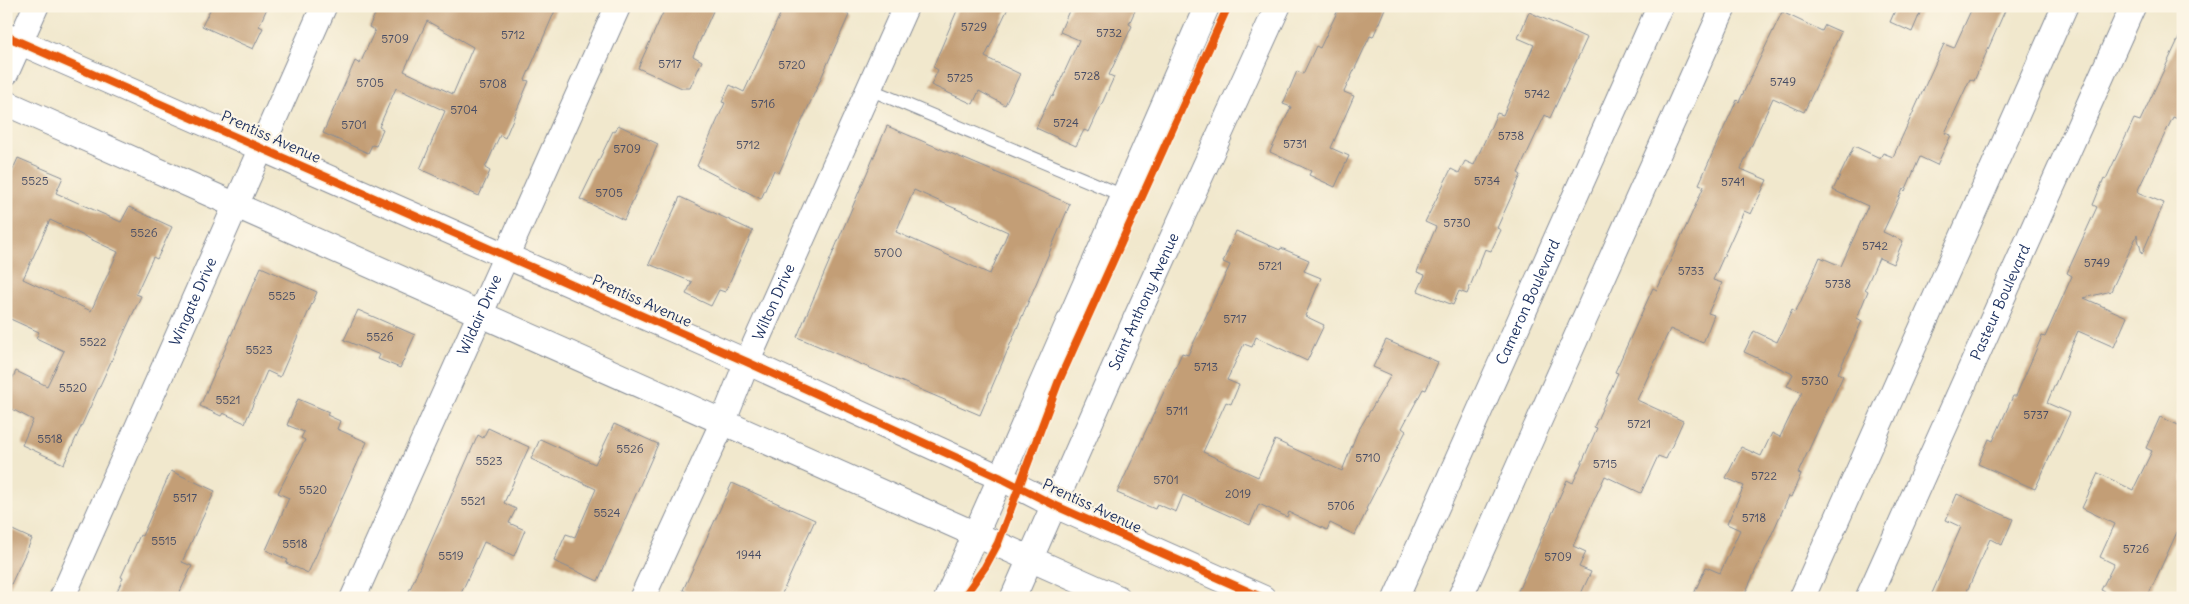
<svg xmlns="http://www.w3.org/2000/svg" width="2189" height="604" viewBox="0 0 2189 604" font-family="Delius,sans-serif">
<rect width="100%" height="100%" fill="#fcf5e5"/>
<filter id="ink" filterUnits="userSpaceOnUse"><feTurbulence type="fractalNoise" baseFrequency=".02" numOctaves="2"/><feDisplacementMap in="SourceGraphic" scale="10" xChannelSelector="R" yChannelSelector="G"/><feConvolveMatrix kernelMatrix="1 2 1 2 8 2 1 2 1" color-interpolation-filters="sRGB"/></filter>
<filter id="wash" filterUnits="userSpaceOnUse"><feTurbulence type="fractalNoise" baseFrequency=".0096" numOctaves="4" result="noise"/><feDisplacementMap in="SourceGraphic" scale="20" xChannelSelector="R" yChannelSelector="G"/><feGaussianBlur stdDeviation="1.12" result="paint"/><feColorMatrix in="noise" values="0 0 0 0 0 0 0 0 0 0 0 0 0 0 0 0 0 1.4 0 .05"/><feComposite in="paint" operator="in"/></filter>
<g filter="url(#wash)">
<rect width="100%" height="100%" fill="#f1e8cd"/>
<g id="blocks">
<path fill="#c39e76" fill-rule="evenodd" d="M212 6H268L259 26 263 28 253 49 202 26Z
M379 6H557L525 80 529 81 505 138 500 135 485 168 490 171 479 196 420 169 445 111 396 88 379 127 383 129 376 146 372 145 368 153 323 133 355 61 360 64 375 30 369 27ZM427 21 473 47 453 94 404 71Z
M666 6H703L713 11 693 56 702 61 690 88H682L638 68Z
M784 6H831L849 15 779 173 774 170 761 199 697 166 725 103 722 102 730 85 744 92Z
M959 6H1009L985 57 1020 74 1005 105 979 91 973 104 931 85 938 70 933 67Z
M1071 6H1137L1129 24 1132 26 1109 75 1114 77 1089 132 1084 130 1076 146 1036 128 1051 96 1053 97 1079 40 1060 32Z
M1340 6H1386L1373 37 1370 36 1344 92 1354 96 1331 148 1349 156 1335 187 1309 175 1311 171 1270 152 1291 107 1283 104 1297 71 1303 74 1316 46 1320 48Z
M1897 6H1923L1912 32 1890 22Z
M1973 6H2007L1974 81 1970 79 1945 133 1951 135 1937 165 1920 157 1905 191 1903 189 1883 232 1903 241 1893 264 1879 258 1865 289 1868 291 1857 318 1862 321 1838 373 1843 376 1798 473 1801 474 1791 497 1789 496 1743 598H1692L1706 567 1720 573 1740 530 1727 524 1744 486 1726 478 1741 447 1761 456 1772 433 1780 437 1802 392 1787 386 1793 374 1744 352 1754 331 1777 342 1792 310 1795 312 1800 303 1820 257 1841 266 1868 206 1833 190 1854 146 1880 158 1883 153 1893 157 1944 44 1954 48Z
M1529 12 1587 38 1550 118 1545 115 1518 173 1521 175 1497 228 1501 230 1491 251 1485 249 1467 294 1459 291 1453 305 1418 291 1425 275 1417 272 1436 227 1425 222 1451 169 1459 173 1465 161 1474 165 1497 113 1503 115 1534 45 1518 38Z
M1782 12 1822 31 1825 25 1841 32 1804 112 1773 98 1741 169 1767 180 1751 214 1744 211 1713 280 1722 283 1708 313 1714 315 1703 343 1670 329 1637 400 1683 421 1666 459 1658 456 1641 493 1605 476 1573 546 1586 552 1579 567 1591 572 1579 598H1515L1567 480 1573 483 1597 428 1594 427 1618 373 1615 372 1653 288 1657 290 1684 231 1704 186 1699 184 1718 141 1737 100 1739 102Z
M2183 29V121L2173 117 2137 192 2164 203 2142 254 2137 235 2111 291 2084 298 2127 317 2114 347 2078 331 2047 403 2070 413 2035 489 1978 464 1989 439 1993 441 2013 396H2016L2042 336 2045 337 2072 276 2067 273 2097 207 2093 205 2104 178 2106 179 2134 119 2140 121Z
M618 125 658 144 624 220 580 199 613 131 615 132Z
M887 126 1070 204 980 415 797 337ZM914 190 1008 232 990 274 896 232Z
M18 158 63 177 56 193 121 222 129 207 172 227 157 259 153 257 136 294 141 296 64 464 22 445 33 420 6 406V392L16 371 47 386 64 351 36 338 39 332 6 317V185ZM50 220 118 252 91 311 23 279Z
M680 197 753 231 725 292 719 290 711 306 686 294 692 282 649 264Z
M1236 231 1280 250 1281 248 1309 260 1304 271 1321 278 1305 316 1324 325 1307 361 1256 337 1252 347 1244 344 1227 380 1239 385 1231 404 1226 402 1203 452 1258 477 1275 440 1342 471 1357 433 1391 375 1373 367 1386 340 1438 362 1426 390 1423 389 1402 428 1406 431 1366 509 1367 510 1355 535 1330 523 1327 530 1289 512 1287 517 1259 504 1250 525 1183 495 1176 512 1157 504 1155 509 1117 493 1182 353 1188 355 1207 314 1230 265 1223 262Z
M261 267 317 292 280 377 267 371 245 423 223 413 221 416 200 406Z
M358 310 415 335 400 368 378 359 380 355 344 340Z
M298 399 329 412 327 415 340 421 337 429 367 442 308 573 286 563 288 560 266 550 289 498 278 493 305 440 301 438 304 432 287 425Z
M2160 417 2183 427V519L2147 598H2116L2101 590 2114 564 2100 557 2115 524 2082 508 2098 473 2133 490 2152 451 2146 448Z
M614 424 658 444 598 581 554 561 566 534 575 537 596 489 531 459 540 439 595 464Z
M488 428 529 447 504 503 516 509 509 523 525 530 514 556 484 542 459 598H406L478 435 483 438Z
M171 471 215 491 182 562 192 566 177 598H114L123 578 121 577 140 535 142 536Z
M732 483 815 520 780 598H700L683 590Z
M1957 494 2013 519 2002 545 1990 539 1964 598H1930L1961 527 1946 520Z
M6 527 32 539 6 595Z"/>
</g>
</g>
<g filter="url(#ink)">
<use href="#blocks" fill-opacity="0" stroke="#868c96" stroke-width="1"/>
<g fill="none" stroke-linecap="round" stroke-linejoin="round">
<g stroke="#868c96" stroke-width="14">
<path id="lane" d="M869 89 1124 196"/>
</g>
<g stroke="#868c96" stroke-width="27">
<g id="street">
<path d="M6 36 747 362 1001 478 1054 505 1263 598"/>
<path d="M6 73 36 6"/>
<path d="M6 103C376 271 748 432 1118 598"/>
<path id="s1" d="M62 598 324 6"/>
<path id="s2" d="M353 598 618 6"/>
<path id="s3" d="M642 598 723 422 747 362 906 6"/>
<path d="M947 598 1012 452 1207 6"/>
<path id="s4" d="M1013 598 1137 316 1278 6"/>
<path id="s5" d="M1396 598 1660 6"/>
<path d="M1460 598 1724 6"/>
<path d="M1802 598 2065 6"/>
<path id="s6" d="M1868 598 2133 6"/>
</g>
</g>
<use href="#lane" stroke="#fff" stroke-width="12"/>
<use href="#street" stroke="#fff" stroke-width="25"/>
<g stroke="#fcf5e5" stroke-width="11">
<path id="cycleway" d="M6 36 747 362 1001 478 1054 505 1263 598
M963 598 985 567 998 543 1058 383 1228 6"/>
</g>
<use href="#cycleway" stroke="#e8590c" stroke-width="8"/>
</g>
</g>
<g text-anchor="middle" stroke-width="4.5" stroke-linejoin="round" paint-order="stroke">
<g font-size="12" fill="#454b64">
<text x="974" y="31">5729</text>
<text x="1109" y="37">5732</text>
<text x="513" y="39">5712</text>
<text x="395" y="43">5709</text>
<text x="670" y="68">5717</text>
<text x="792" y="69">5720</text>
<text x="1087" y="80">5728</text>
<text x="960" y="82">5725</text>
<text x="1783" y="86">5749</text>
<text x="370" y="87">5705</text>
<text x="493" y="88">5708</text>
<text x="1537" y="98">5742</text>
<text x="763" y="108">5716</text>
<text x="464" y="114">5704</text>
<text x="1066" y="127">5724</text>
<text x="354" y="129">5701</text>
<text x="1511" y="140">5738</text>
<text x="1295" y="148">5731</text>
<text x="748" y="149">5712</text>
<text x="627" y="153">5709</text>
<text x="35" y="185">5525</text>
<text x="1487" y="185">5734</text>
<text x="1733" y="186">5741</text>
<text x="609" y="197">5705</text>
<text x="1457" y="227">5730</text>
<text x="144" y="237">5526</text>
<text x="1875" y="250">5742</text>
<text x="888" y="257">5700</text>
<text x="2097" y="267">5749</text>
<text x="1270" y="270">5721</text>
<text x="1691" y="275">5733</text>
<text x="1838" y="288">5738</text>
<text x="282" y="300">5525</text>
<text x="1235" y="323">5717</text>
<text x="380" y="341">5526</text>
<text x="93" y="346">5522</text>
<text x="259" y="354">5523</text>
<text x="1206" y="371">5713</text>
<text x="1815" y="385">5730</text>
<text x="73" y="392">5520</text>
<text x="228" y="404">5521</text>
<text x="1177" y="415">5711</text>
<text x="2036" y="419">5737</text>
<text x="1639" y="428">5721</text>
<text x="50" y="443">5518</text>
<text x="630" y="453">5526</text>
<text x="1368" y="462">5710</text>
<text x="489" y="465">5523</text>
<text x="1605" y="468">5715</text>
<text x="1764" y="480">5722</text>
<text x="1166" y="484">5701</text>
<text x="313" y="494">5520</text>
<text x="1238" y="498">2019</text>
<text x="185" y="502">5517</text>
<text x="473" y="505">5521</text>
<text x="1341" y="510">5706</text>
<text x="607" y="517">5524</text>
<text x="1754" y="522">5718</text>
<text x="164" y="545">5515</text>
<text x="295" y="548">5518</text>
<text x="2136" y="553">5726</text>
<text x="749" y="559">1944</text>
<text x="451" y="560">5519</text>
<text x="1558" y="561">5709</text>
</g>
<g font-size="15" fill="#1b2f5e" stroke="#fcf5e5">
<text transform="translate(271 137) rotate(24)" y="5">Prentiss Avenue</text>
<text transform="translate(642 301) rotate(24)" y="5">Prentiss Avenue</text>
<text dy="5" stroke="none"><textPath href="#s4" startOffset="324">Saint Anthony Avenue</textPath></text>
<text dy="5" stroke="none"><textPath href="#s1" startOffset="324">Wingate Drive</textPath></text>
<text dy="5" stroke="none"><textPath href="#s3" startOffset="324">Wilton Drive</textPath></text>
<text dy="5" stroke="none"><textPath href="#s5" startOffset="324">Cameron Boulevard</textPath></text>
<text dy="5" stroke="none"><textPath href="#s6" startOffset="324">Pasteur Boulevard</textPath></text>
<text dy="5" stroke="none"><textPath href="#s2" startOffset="310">Wildair Drive</textPath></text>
<text transform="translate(1092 506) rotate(25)" y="5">Prentiss Avenue</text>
</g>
</g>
<rect width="2189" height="604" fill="none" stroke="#fcf5e5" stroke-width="25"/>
</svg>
